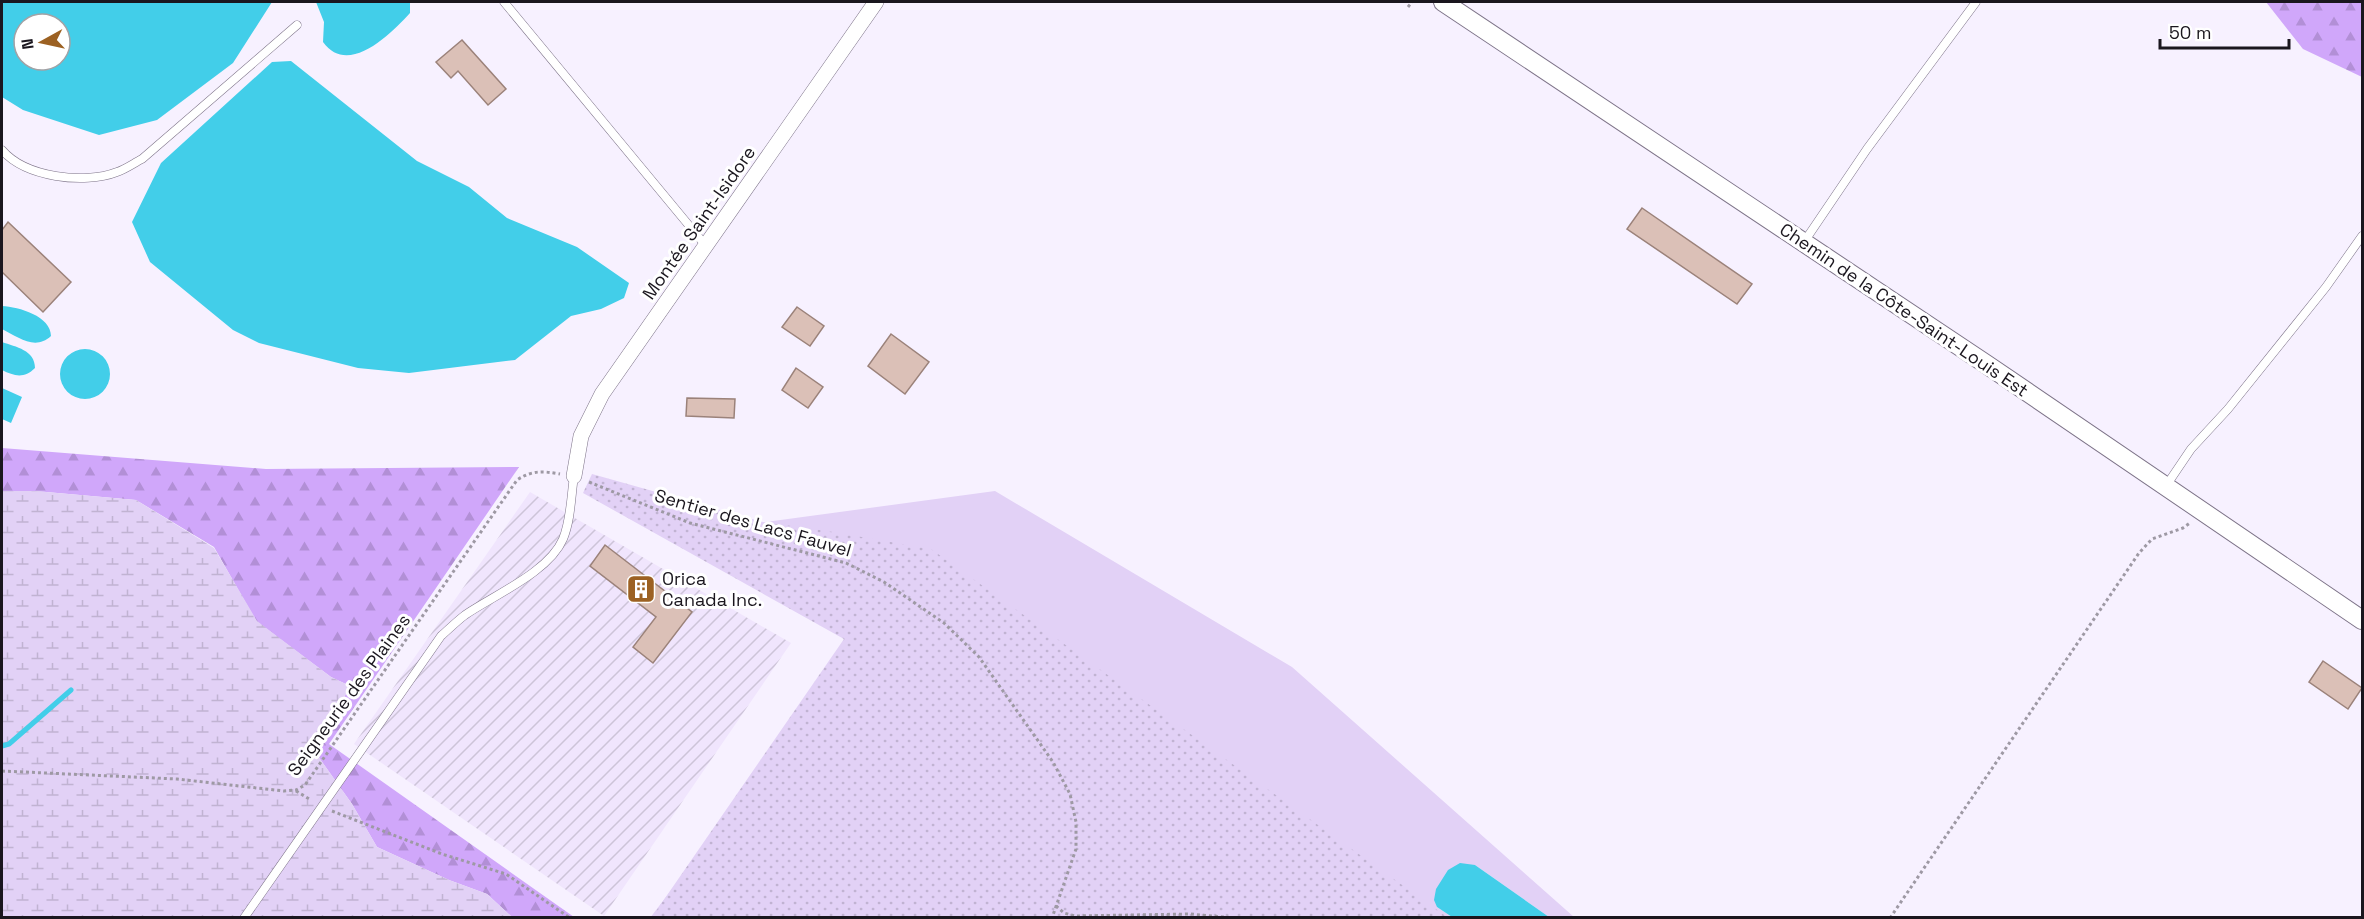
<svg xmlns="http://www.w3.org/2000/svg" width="2364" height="919" viewBox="0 0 2364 919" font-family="'Space Grotesk',sans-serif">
<defs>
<pattern id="industrial-furrows" width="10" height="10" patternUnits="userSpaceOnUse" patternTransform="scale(1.5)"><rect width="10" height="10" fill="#f0e5fd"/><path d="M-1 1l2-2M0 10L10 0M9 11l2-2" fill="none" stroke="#cdc4d8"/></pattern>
<pattern id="forest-firs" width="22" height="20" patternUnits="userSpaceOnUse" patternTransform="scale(1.5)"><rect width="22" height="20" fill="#d0a7fa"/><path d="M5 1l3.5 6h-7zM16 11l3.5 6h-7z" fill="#b28fd6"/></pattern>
<pattern id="wetland-marsh" width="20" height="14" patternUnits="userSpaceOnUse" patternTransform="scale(1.5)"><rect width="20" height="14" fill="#e2d1f6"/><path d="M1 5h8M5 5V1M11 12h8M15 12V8" fill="none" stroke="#c1b3d2"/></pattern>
<pattern id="park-dots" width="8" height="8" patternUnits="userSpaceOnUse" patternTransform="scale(1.5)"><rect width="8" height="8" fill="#e2d1f6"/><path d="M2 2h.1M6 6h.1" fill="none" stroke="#c1b3d2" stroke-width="1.8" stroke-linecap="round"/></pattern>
</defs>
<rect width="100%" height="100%" fill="#f7f1ff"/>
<path fill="url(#industrial-furrows)" d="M530 492 791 643 604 916 354 744Z"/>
<path fill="#e2d1f6" d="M995 491 1292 667 1574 917H1549L1475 865 1437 907 1452 917 650 918 861 640 714 529Z"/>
<path fill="url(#forest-firs)" d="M2266 2H2362V77L2303 49Z
M2 448 266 469 519 467 329 744 574 917H512L487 894 449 880 377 847 352 804 315 752 350 686 331 677 256 621 214 547 136 500 35 491H2Z"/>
<path fill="url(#wetland-marsh)" d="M2 491H35L136 500 214 548 257 621 331 677 350 686 315 752 352 804 377 847 449 880 487 894 512 917 2 918Z"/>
<path fill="url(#park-dots)" d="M592 474 763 522 827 531 931 549 1447 917H652L844 639 583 493Z"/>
<path fill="#42cee9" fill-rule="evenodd" d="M2 2H272L233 63 157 120 99 135 23 110 2 97ZM24 24H60V60H24Z
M316 2H410V13C391 34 348 77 323 42L324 22Z
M291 61 417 161 469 187 507 218 577 247 629 283 624 298 601 309 571 316 515 360 409 373 358 368 259 343 233 330 150 262 132 222 161 163 272 62Z
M2 306C19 307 51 316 51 336 35 351 18 337 2 329Z
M2 342C16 347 35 350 35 368 24 379 14 376 2 370Z
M60 374a25 25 0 1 1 50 0a25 25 0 1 1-50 0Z
M2 388 22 397 11 423 2 419Z
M1460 863 1475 865 1549 917H1452L1437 907 1434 900 1436 889 1448 870Z"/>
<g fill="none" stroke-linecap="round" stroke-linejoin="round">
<path stroke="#42cee9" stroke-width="5" d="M2 746 9 744 71 690"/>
</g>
<path fill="#dbc0b7" stroke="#9b827a" stroke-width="1.5" d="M462 40 506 89 488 105 458 71 451 78 436 62Z
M1642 208 1752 284 1737 304 1627 229Z
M8 222 71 282 43 312 2 272V230Z
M797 307 824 326 810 346 782 327Z
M891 334 929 362 905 394 868 366Z
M796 368 823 387 808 408 782 390Z
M687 398 735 399 734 418 686 416Z
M605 545 692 612 653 663 633 647 656 617 590 566Z
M2323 661 2362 688 2348 709 2309 682Z"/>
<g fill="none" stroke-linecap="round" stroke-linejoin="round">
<g stroke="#7e7489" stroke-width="9">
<path id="service" d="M504 2 706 246
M2 150C25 177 84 185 117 172 126 169 134 163 142 159L297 25
M1804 242 1867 149 1976 2
M2166 486 2191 449 2228 409 2326 287 2362 236
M244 918 441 636C449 629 457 621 465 615 494 595 549 572 563 539 571 520 571 496 574 476"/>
</g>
<g stroke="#7e7489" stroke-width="16">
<path id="minor" d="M574 476 581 436 602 394 876 2"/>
</g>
<g stroke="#7e7489" stroke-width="20">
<path id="tertiary" d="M1443 2 1986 364 2362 620"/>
</g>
<path stroke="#9e99a4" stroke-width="3" stroke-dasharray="3 3" stroke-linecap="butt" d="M1408 7 1412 2
M589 482 690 523 846 563 884 582 944 623 979 657 1053 762 1070 794 1076 822V849L1052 918
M2 771 177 779 284 791 296 790 305 785 517 480C532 470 543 471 560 474
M296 791 311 800
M332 811 442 854 506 874 570 918
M1056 906 1064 913 1075 916 1190 914 1234 918
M1890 918 2139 553 2152 539 2183 528 2190 523"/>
<use href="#service" stroke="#fff" stroke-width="8"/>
<use href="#minor" stroke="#fff" stroke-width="15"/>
<use href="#tertiary" stroke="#fff" stroke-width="18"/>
</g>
<defs>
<g id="building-square" transform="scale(1.5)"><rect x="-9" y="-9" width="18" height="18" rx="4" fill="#9c6122" stroke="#fff"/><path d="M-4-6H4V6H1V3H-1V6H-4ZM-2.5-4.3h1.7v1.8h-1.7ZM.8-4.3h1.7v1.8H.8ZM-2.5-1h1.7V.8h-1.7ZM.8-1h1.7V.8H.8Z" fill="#fff"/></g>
</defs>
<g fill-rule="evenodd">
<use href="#building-square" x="641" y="589"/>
</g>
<g text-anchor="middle" stroke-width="6" stroke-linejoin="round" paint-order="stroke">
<g font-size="18" fill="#1a161e" stroke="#fff">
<text transform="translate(699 223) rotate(-55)" y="6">Montée Saint-Isidore</text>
<text transform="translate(1904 310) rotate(34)" y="6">Chemin de la Côte-Saint-Louis Est</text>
<text transform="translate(753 523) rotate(16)" y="6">Sentier des Lacs Fauvel</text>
<text transform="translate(349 695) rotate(-54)" y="6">Seigneurie des Plaines</text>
</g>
<g font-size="18" fill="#1a161e" stroke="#fff" text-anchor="start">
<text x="662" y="585">Orica<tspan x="662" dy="21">Canada Inc.</tspan></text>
</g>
</g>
<rect width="2364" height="919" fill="none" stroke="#1a161e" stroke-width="6"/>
<g transform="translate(42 42) rotate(262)"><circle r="28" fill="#ffffff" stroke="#a3a2a5" stroke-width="1.5"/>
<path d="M0-4.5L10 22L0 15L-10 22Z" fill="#9c6122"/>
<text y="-9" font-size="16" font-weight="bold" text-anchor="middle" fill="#1a161e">N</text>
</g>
<path d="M2160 39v9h129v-9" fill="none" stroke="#1a161e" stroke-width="3"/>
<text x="2169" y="39" font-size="18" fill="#1a161e" stroke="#ffffff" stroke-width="4.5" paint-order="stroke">50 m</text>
</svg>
